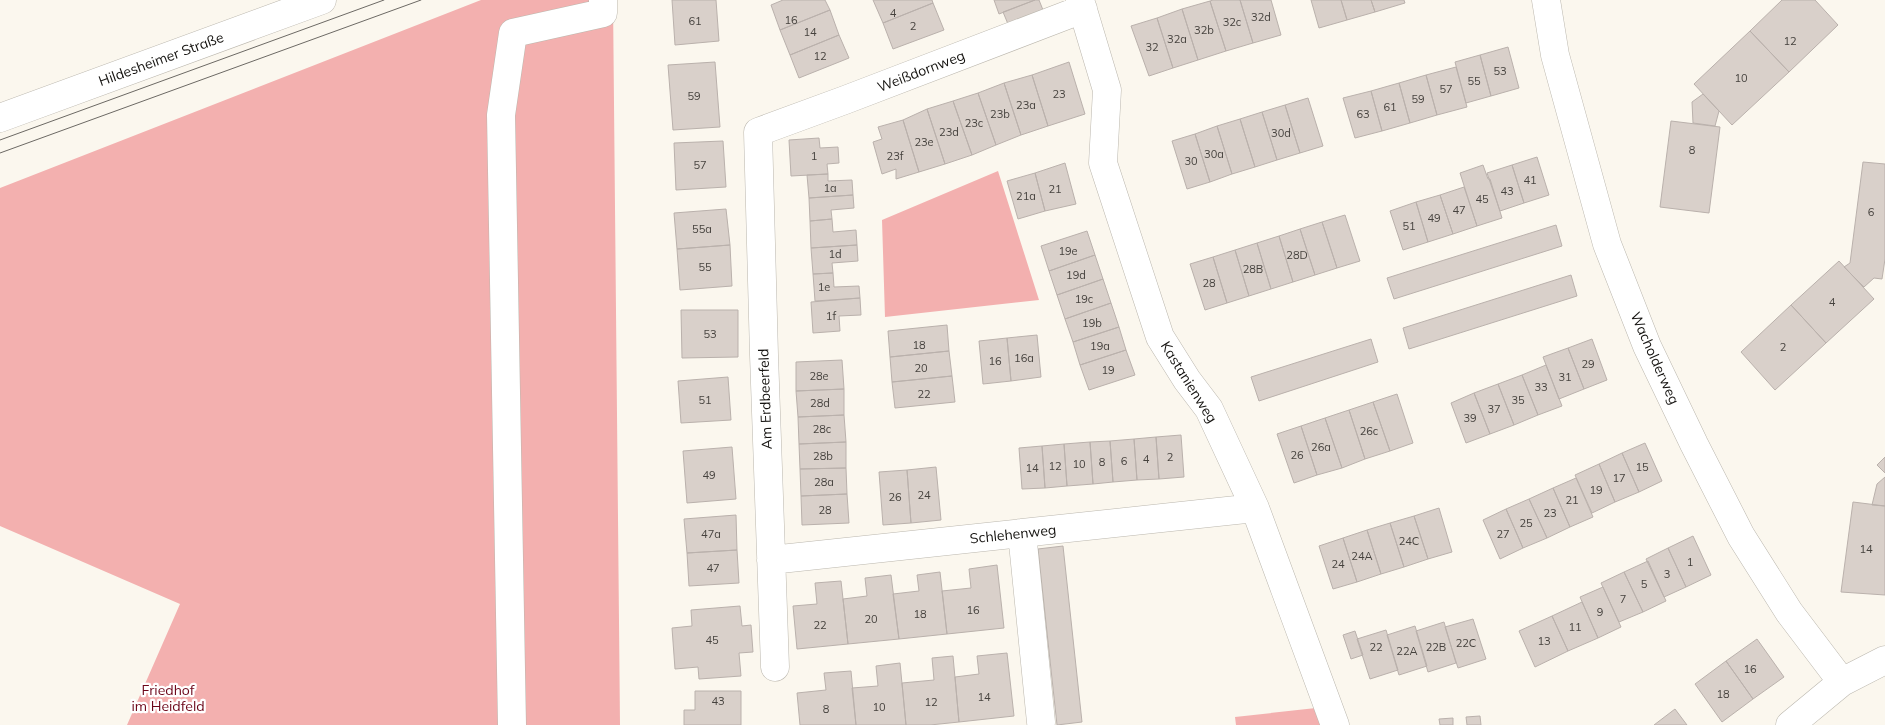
<svg xmlns="http://www.w3.org/2000/svg" width="1885" height="725" viewBox="0 0 1885 725" font-family="Mulish,sans-serif">
<rect width="100%" height="100%" fill="#fbf7ee"/>
<path fill="#f3b0af" d="M481 0H613L620 725H127L180 604 0 526V188Z
M998 171 1039 300 885 317 882 220Z
M1316 708 1321 725H1236L1235 717Z"/>
<path fill="#d9d0ca" stroke="#bab1ac" d="M672 0H716L719 41 675 45Z
M783 0H825L830 10 780 30 771 5Z
M873 0H932L933 3 883 23Z
M994 0H1035L999 14Z
M1035 0H1039L1043 10 1008 24 1003 12Z
M1213 0H1240L1253 43 1226 51 1210 1Z
M1240 0H1271L1281 35 1253 43Z
M1311 0H1341L1347 20 1319 28Z
M1341 0H1371L1375 12 1347 20Z
M1371 0H1404L1405 3 1375 12Z
M1782 0H1815L1838 25 1789 72 1750 31Z
M1210 1 1226 51 1198 60 1182 9Z
M933 3 944 30 893 49 883 23Z
M1182 9 1198 60 1173 68 1157 18Z
M830 10 839 35 790 55 780 30Z
M1157 18 1173 68 1149 76 1131 26Z
M1750 31 1789 72 1732 125 1694 84Z
M839 35 849 58 799 78 790 55Z
M1508 47 1519 88 1491 96 1480 55Z
M1480 55 1491 96 1466 103 1455 62Z
M715 62 720 127 673 130 668 65Z
M1069 62 1085 114 1048 126 1032 75Z
M1456 67 1467 107 1437 115 1426 75Z
M1032 75 1048 126 1021 135 1004 83Z
M1426 75 1437 115 1410 123 1399 83Z
M1004 83 1021 135 996 145 978 93Z
M1399 83 1410 123 1382 131 1371 91Z
M1371 91 1382 131 1355 138 1343 98Z
M978 93 996 145 972 155 953 101Z
M1703 94 1719 111 1715 126 1693 123 1692 102Z
M1308 98 1323 146 1300 153 1285 105Z
M953 101 972 155 945 164 927 109Z
M1285 105 1300 153 1277 160 1262 112Z
M927 109 945 164 919 172 903 120Z
M1262 112 1277 160 1255 167 1240 119Z
M1240 119 1255 167 1232 174 1217 126Z
M903 120 919 172 896 179V169L882 174 873 142 882 139 878 127Z
M1671 121 1720 127 1709 213 1660 207Z
M1217 126 1232 174 1210 182 1195 134Z
M1195 134 1210 182 1187 189 1172 141Z
M819 138 820 148 838 147 839 163 827 164 828 174 791 176 789 140Z
M723 141 726 187 676 190 674 143Z
M1537 157 1549 195 1524 203 1512 165Z
M1863 162 1885 164V259L1882 279 1874 278 1864 287 1844 267 1850 263Z
M1065 163 1076 204 1045 211 1035 173Z
M1483 165 1488 179H1490L1502 218 1477 226 1460 173Z
M1512 165 1524 203 1500 211 1487 173Z
M1035 173 1045 211 1018 219 1007 181Z
M828 174V181L852 180 853 195 809 198 807 175Z
M1464 187 1477 226 1453 234 1440 195Z
M853 195 854 208 831 210 832 219 810 221 809 198Z
M1440 195 1453 234 1428 242 1416 202Z
M1416 202 1428 242 1403 250 1390 211Z
M726 209 730 245 677 249 674 213Z
M1345 215 1360 261 1337 268 1322 222Z
M832 219 833 232 856 230 857 245 811 248 810 221Z
M1322 222 1337 268 1315 275 1300 229Z
M1556 225 1562 246 1394 299 1387 278Z
M1300 229 1315 275 1293 282 1279 236Z
M1087 231 1095 255 1049 271 1041 246Z
M1279 236 1293 282 1271 289 1257 243Z
M1257 243 1271 289 1249 296 1235 250Z
M730 245 732 286 680 290 677 249Z
M857 245 858 261 832 263 833 273 813 274 811 248Z
M1235 250 1249 296 1227 303 1213 257Z
M1095 255 1103 279 1057 295 1049 271Z
M1213 257 1227 303 1205 310 1190 264Z
M1839 261 1874 299 1826 343 1791 305Z
M833 273 834 287 859 286 860 298 815 301 813 274Z
M1571 275 1577 296 1409 349 1403 328Z
M1103 279 1111 303 1065 319 1057 295Z
M860 298 861 315 839 316 840 331 813 333 811 302Z
M1111 303 1119 327 1073 342 1065 319Z
M1791 305 1826 343 1775 390 1741 352Z
M681 310H738V357L682 358Z
M947 325 949 351 890 357 888 331Z
M1119 327 1126 350 1080 365 1073 342Z
M1037 335 1041 377 1011 381 1007 338Z
M1007 338 1011 381 983 384 979 341Z
M1371 339 1378 362 1259 401 1251 377Z
M1592 339 1607 380 1584 389 1568 348Z
M1568 348 1584 389 1559 399 1543 357Z
M1126 350 1135 375 1089 390 1080 365Z
M949 351 952 376 892 382 890 357Z
M842 360 844 389 796 391V362Z
M1546 365 1562 406 1538 415 1522 375Z
M1522 375 1538 415 1514 425 1498 384Z
M952 376 955 402 895 408 892 382Z
M728 377 731 420 681 423 678 381Z
M1498 384 1514 425 1490 434 1474 393Z
M844 389V415L798 417 796 391Z
M1474 393 1490 434 1466 443 1451 403Z
M1397 394 1413 443 1390 451 1373 402Z
M1373 402 1390 451 1365 459 1349 410Z
M1349 410 1365 459 1342 468 1325 418Z
M844 415 846 442 799 444 798 417Z
M1325 418 1342 468 1317 475 1301 426Z
M1301 426 1317 475 1294 483 1277 434Z
M1181 435 1184 477 1159 479 1156 437Z
M1156 437 1159 479 1137 480 1134 439Z
M1134 439 1137 480 1113 482 1110 441Z
M1110 441 1113 482 1093 484 1090 442Z
M846 442V468L800 469 799 444Z
M1090 442 1093 484 1067 486 1064 444Z
M1645 443 1662 481 1639 492 1622 453Z
M1064 444 1067 486 1045 488 1042 446Z
M1042 446 1045 488 1022 489 1019 448Z
M732 447 736 499 687 503 683 451Z
M1622 453 1639 492 1615 502 1599 464Z
M1885 457V473L1877 465Z
M1599 464 1615 502 1592 513 1575 475Z
M936 467 941 520 911 523 907 470Z
M846 468 847 494 801 496 800 469Z
M907 470 911 523 883 525 879 472Z
M1885 477V506L1872 505 1877 484Z
M1576 478 1593 517 1570 527 1553 488Z
M1553 488 1570 527 1547 538 1529 499Z
M847 494 849 523 802 525 801 496Z
M1529 499 1547 538 1523 548 1506 509Z
M1853 502 1885 506V595L1841 592Z
M1439 508 1452 552 1428 559 1414 516Z
M1506 509 1523 548 1500 559 1483 520Z
M736 515 737 550 687 553 684 519Z
M1414 516 1428 559 1404 567 1390 523Z
M1390 523 1404 567 1381 574 1367 530Z
M1367 530 1381 574 1357 582 1343 538Z
M1693 536 1711 575 1686 587 1668 548Z
M1343 538 1357 582 1333 589 1319 546Z
M1063 546 1082 722 1057 725 1038 549Z
M1668 548 1686 587 1664 597 1646 559Z
M737 550 739 583 689 586 687 553Z
M1648 561 1666 601 1643 612 1624 572Z
M997 565 1004 628 947 634 942 591 971 588 969 569Z
M940 572 947 634 899 639 893 594 919 591 917 575Z
M1624 572 1643 612 1619 622 1601 583Z
M891 575 899 639 848 644 843 599 867 596 865 578Z
M841 581 848 644 797 649 793 606 817 604 815 583Z
M1603 587 1621 627 1598 638 1580 597Z
M1582 602 1598 638 1568 651 1552 616Z
M740 606 742 626 751 625 753 652 739 653 741 676 699 679 698 667 675 669 672 628 692 626 691 610Z
M1552 616 1568 651 1535 667 1519 631Z
M1473 619 1486 659 1458 668 1445 627Z
M1444 622 1456 663 1428 672 1416 631Z
M1415 626 1427 666 1399 675 1387 635Z
M1386 630 1398 670 1370 679 1357 639Z
M1355 631 1363 655 1351 659 1343 635Z
M1757 639 1784 677 1753 699 1726 661Z
M1007 653 1014 716 959 722 955 677 979 674 977 656Z
M953 656 959 722 930 725H906L902 683 934 680 932 658Z
M1726 661 1753 699 1722 722 1695 684Z
M900 663 906 725H856L852 688 878 686 876 666Z
M851 671 856 725H800L797 693 826 690 824 673Z
M695 691H741V725H684V710H695Z
M1675 709 1687 725H1654Z
M1480 716 1481 725H1467L1466 717Z
M1453 718V725H1440L1439 719Z"/>
<g fill="none" stroke-linecap="round" stroke-linejoin="round">
<g stroke="#bbb7ae" stroke-width="29">
<path id="minor" d="M1080 0 1107 90 1103 163 1160 337 1187 380 1209 409 1255 508 1335 725
M1546 0 1555 55 1607 244 1647 346 1694 444 1741 536 1789 612 1842 682
M0 118 322 0
M1022 533 1041 722
M771 560 1255 508
M775 667 764 355 758 132 845 100 1083 9
M512 725 501 115 513 33 603 13V0
M1790 725 1842 682 1885 660"/>
</g>
<use href="#minor" stroke="#fff" stroke-width="28"/>
<path stroke="#6c6964" stroke-width="1" d="M0 140 384 0
M0 153 421 0"/>
</g>
<g text-anchor="middle" stroke-width="4.5" stroke-linejoin="round" paint-order="stroke">
<g font-size="11" fill="#46423e">
<text x="893" y="17">4</text>
<text x="1261" y="21">32d</text>
<text x="791" y="24">16</text>
<text x="695" y="25">61</text>
<text x="1232" y="26">32c</text>
<text x="913" y="30">2</text>
<text x="1204" y="34">32b</text>
<text x="810" y="36">14</text>
<text x="1177" y="43">32a</text>
<text x="1790" y="45">12</text>
<text x="1152" y="51">32</text>
<text x="820" y="60">12</text>
<text x="1500" y="75">53</text>
<text x="1741" y="82">10</text>
<text x="1474" y="85">55</text>
<text x="1446" y="93">57</text>
<text x="1059" y="98">23</text>
<text x="694" y="100">59</text>
<text x="1418" y="103">59</text>
<text x="1026" y="109">23a</text>
<text x="1390" y="111">61</text>
<text x="1000" y="118">23b</text>
<text x="1363" y="118">63</text>
<text x="974" y="127">23c</text>
<text x="949" y="136">23d</text>
<text x="1281" y="137">30d</text>
<text x="924" y="146">23e</text>
<text x="1692" y="154">8</text>
<text x="1214" y="158">30a</text>
<text x="814" y="160">1</text>
<text x="895" y="160">23f</text>
<text x="1191" y="165">30</text>
<text x="700" y="169">57</text>
<text x="1530" y="184">41</text>
<text x="830" y="192">1a</text>
<text x="1055" y="193">21</text>
<text x="1507" y="195">43</text>
<text x="1026" y="200">21a</text>
<text x="1482" y="203">45</text>
<text x="1459" y="214">47</text>
<text x="1871" y="216">6</text>
<text x="1434" y="222">49</text>
<text x="1409" y="230">51</text>
<text x="702" y="233">55a</text>
<text x="1068" y="255">19e</text>
<text x="835" y="258">1d</text>
<text x="1297" y="259">28D</text>
<text x="705" y="271">55</text>
<text x="1253" y="273">28B</text>
<text x="1076" y="279">19d</text>
<text x="1209" y="287">28</text>
<text x="824" y="291">1e</text>
<text x="1084" y="303">19c</text>
<text x="1832" y="306">4</text>
<text x="831" y="320">1f</text>
<text x="1092" y="327">19b</text>
<text x="710" y="338">53</text>
<text x="919" y="349">18</text>
<text x="1100" y="350">19a</text>
<text x="1783" y="351">2</text>
<text x="1024" y="362">16a</text>
<text x="995" y="365">16</text>
<text x="1588" y="368">29</text>
<text x="921" y="372">20</text>
<text x="1108" y="374">19</text>
<text x="819" y="380">28e</text>
<text x="1565" y="381">31</text>
<text x="1541" y="391">33</text>
<text x="924" y="398">22</text>
<text x="705" y="404">51</text>
<text x="1518" y="404">35</text>
<text x="820" y="407">28d</text>
<text x="1494" y="413">37</text>
<text x="1470" y="422">39</text>
<text x="822" y="433">28c</text>
<text x="1369" y="435">26c</text>
<text x="1321" y="451">26a</text>
<text x="1297" y="459">26</text>
<text x="823" y="460">28b</text>
<text x="1170" y="461">2</text>
<text x="1146" y="463">4</text>
<text x="1124" y="465">6</text>
<text x="1102" y="466">8</text>
<text x="1079" y="468">10</text>
<text x="1055" y="470">12</text>
<text x="1642" y="471">15</text>
<text x="1032" y="472">14</text>
<text x="709" y="479">49</text>
<text x="1619" y="482">17</text>
<text x="824" y="486">28a</text>
<text x="1596" y="494">19</text>
<text x="924" y="499">24</text>
<text x="895" y="501">26</text>
<text x="1572" y="504">21</text>
<text x="825" y="514">28</text>
<text x="1550" y="517">23</text>
<text x="1526" y="527">25</text>
<text x="711" y="538">47a</text>
<text x="1503" y="538">27</text>
<text x="1409" y="545">24C</text>
<text x="1866" y="553">14</text>
<text x="1362" y="560">24A</text>
<text x="1690" y="566">1</text>
<text x="1338" y="568">24</text>
<text x="713" y="572">47</text>
<text x="1667" y="578">3</text>
<text x="1644" y="588">5</text>
<text x="1623" y="603">7</text>
<text x="973" y="614">16</text>
<text x="1600" y="616">9</text>
<text x="920" y="618">18</text>
<text x="871" y="623">20</text>
<text x="820" y="629">22</text>
<text x="1575" y="631">11</text>
<text x="712" y="644">45</text>
<text x="1544" y="645">13</text>
<text x="1466" y="647">22C</text>
<text x="1376" y="651">22</text>
<text x="1436" y="651">22B</text>
<text x="1407" y="655">22A</text>
<text x="1750" y="673">16</text>
<text x="1723" y="698">18</text>
<text x="984" y="701">14</text>
<text x="718" y="705">43</text>
<text x="931" y="706">12</text>
<text x="879" y="711">10</text>
<text x="826" y="713">8</text>
</g>
<g font-size="14" fill="#151310" stroke="#fff">
<text transform="translate(161 59) rotate(-20)" y="5">Hildesheimer Straße</text>
<text transform="translate(921 71) rotate(-21)" y="5">Weißdornweg</text>
<text transform="translate(1655 358) rotate(66)" y="5">Wacholderweg</text>
<text transform="translate(1189 382) rotate(58)" y="5">Kastanienweg</text>
<text transform="translate(765 399) rotate(-92)" y="5">Am Erdbeerfeld</text>
<text transform="translate(1013 534) rotate(-6)" y="5">Schlehenweg</text>
</g>
<g font-size="14" fill="#6c071a" stroke="#fff">
<text x="168" y="695">Friedhof<tspan x="168" dy="16">im Heidfeld</tspan></text>
</g>
</g>
</svg>
